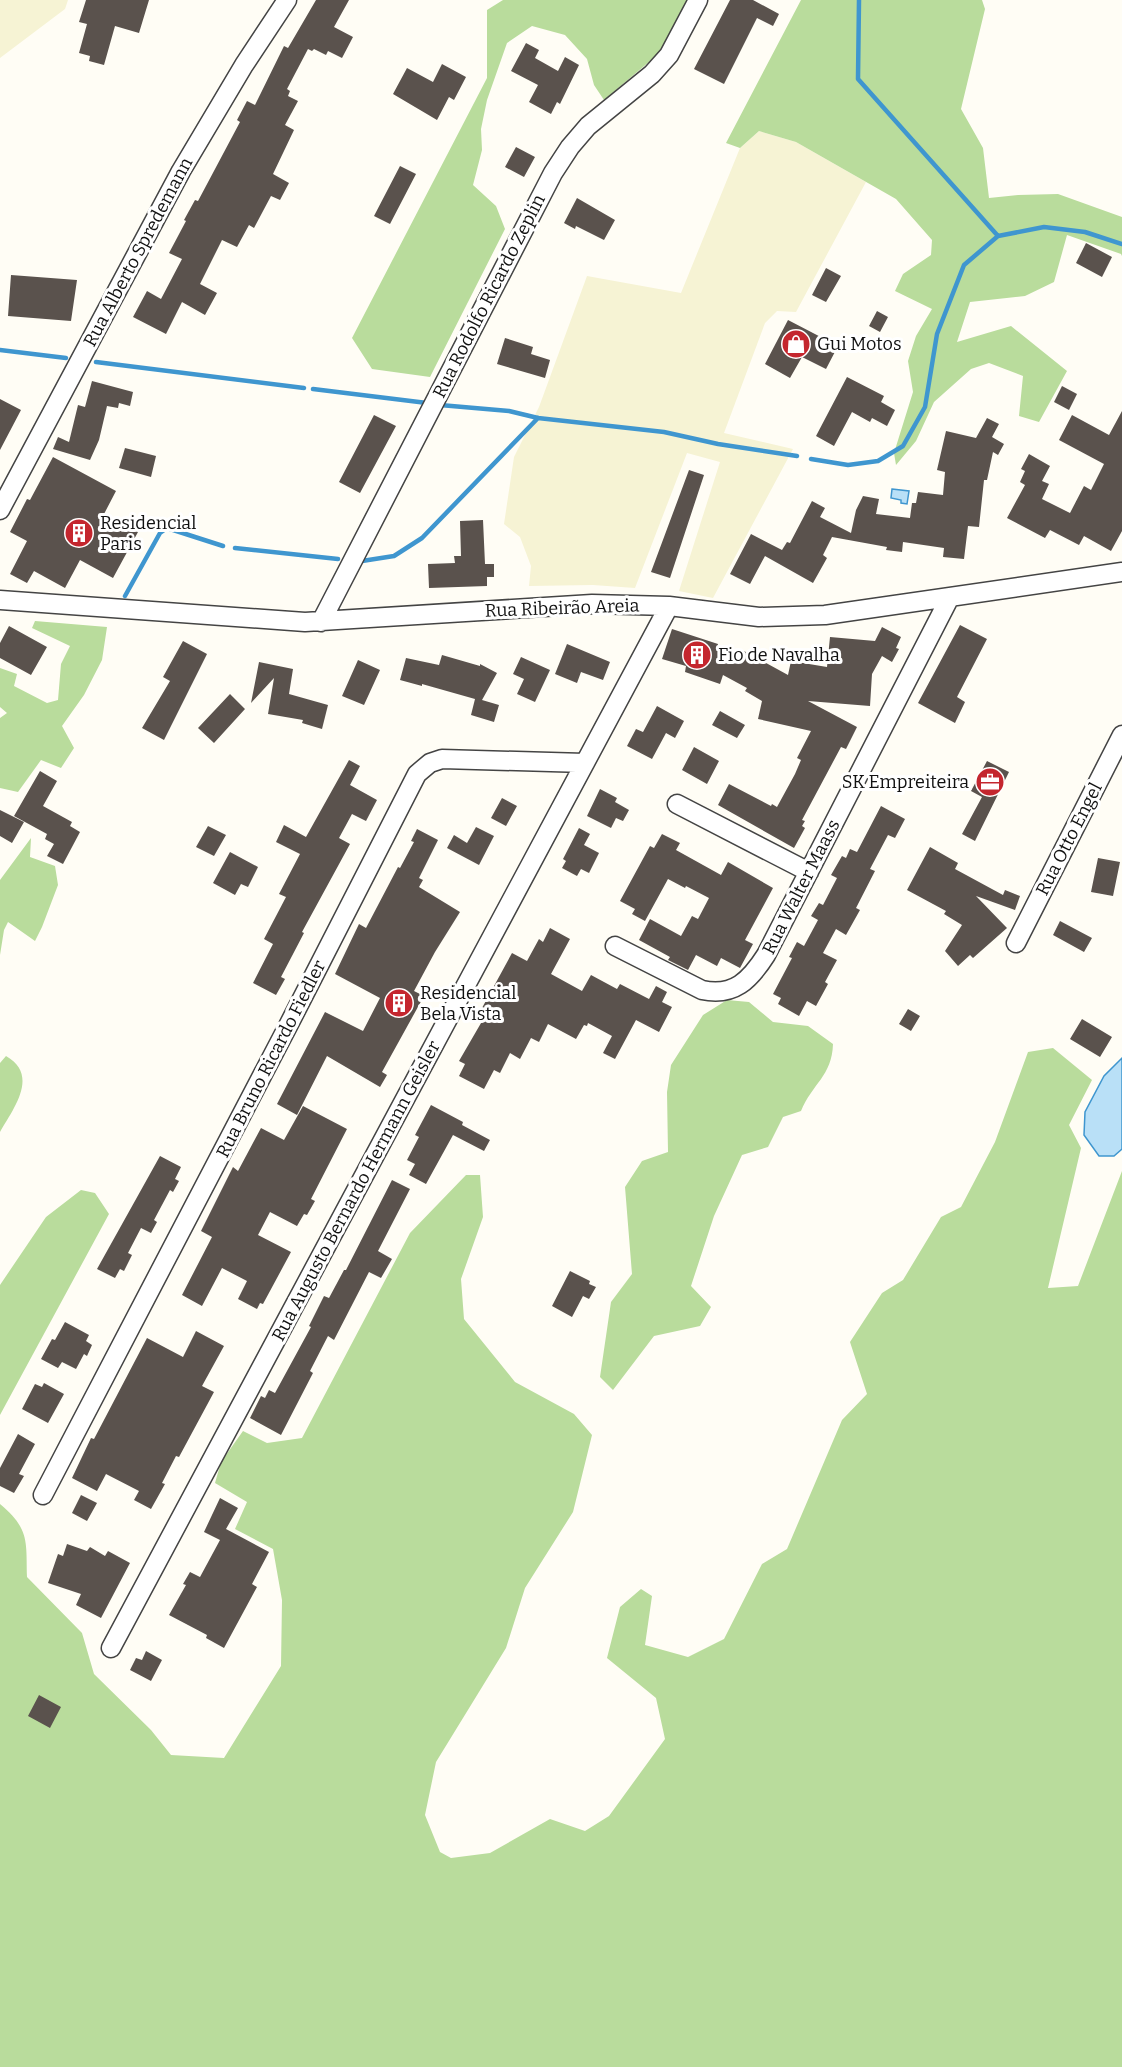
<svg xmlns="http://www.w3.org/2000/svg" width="1122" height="2067" viewBox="0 0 1122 2067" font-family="Bitter,serif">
<rect width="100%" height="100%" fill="#fffdf5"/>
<path fill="#f6f3d4" d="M0 0H68L65 9 0 58Z
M759 131 796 142 866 182 796 312 777 311 765 323 724 433 793 449 713 598 679 591 720 462 687 453 635 588 593 585 529 586 531 566 520 537 504 524 514 457 539 407 587 276 681 293 740 148Z"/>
<path fill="#b9dc9c" d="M503 0H689L677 26 656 56 604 100 594 85 587 59 565 35 532 26 507 43 487 100 481 129 482 150 473 185 496 206 505 229 430 377 372 369 352 338 487 78V10Z
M801 0H982L985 9 961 109 983 148 989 198 1018 195 1058 194 1122 217V256L1121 254 1067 235 1054 282 1025 296 970 302 957 342 1011 326 1067 371 1039 422 1019 416 1023 376 989 363 971 369 934 402 916 441 896 465 894 453 913 392 908 361 916 336 932 309 895 291 903 274 931 255 932 240 896 199 796 142 759 131 740 148 726 143Z
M35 621 107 627 102 660 84 695 62 726 74 748 61 768 41 760 18 792 0 788V718L7 713 0 707V668L17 674 14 686 47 703 58 700 61 664 70 646 32 628Z
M31 838 30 857 55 866 58 885 42 927 35 941 8 922 4 930 0 955V880Z
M727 1000 749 1002 773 1022 808 1026 833 1044C832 1076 812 1084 801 1111L783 1117 768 1147 742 1155 714 1216 691 1286 711 1307 700 1326 654 1336 613 1390 600 1377 611 1302 632 1274 625 1187 642 1161 668 1152 667 1092 671 1065 703 1015Z
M1053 1048 1092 1080 1069 1125 1081 1148 1048 1288 1078 1286 1122 1171V2067H0V1504C30 1529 26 1542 27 1577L82 1633 94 1674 151 1730 171 1755 224 1758 281 1666 282 1600 273 1549 235 1529 247 1502 215 1483 221 1462 243 1431 267 1443 302 1438 410 1233 466 1175H480L483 1217 461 1279 464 1319 515 1382 574 1414 592 1435 573 1512 525 1588 506 1648 436 1762 425 1815 440 1852 451 1858 490 1853 550 1819 585 1831 609 1816 665 1739 656 1698 607 1658 620 1607 641 1589 652 1596 645 1645 688 1657 724 1639 762 1564 787 1549 842 1420 867 1394 850 1342 882 1293 903 1280 941 1217 961 1207 995 1142 1028 1052Z
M6 1056C40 1075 13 1109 0 1132V1063Z
M81 1190 95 1193 109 1214 0 1415V1285L46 1217Z"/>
<path fill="#b9e0f7" stroke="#3f96cf" stroke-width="1.5" d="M892 489 909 491 907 504 901 503V500L891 498Z
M1122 1058V1149L1114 1156H1099L1084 1135 1085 1112 1104 1076Z"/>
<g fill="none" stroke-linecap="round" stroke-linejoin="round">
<path stroke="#3f96cf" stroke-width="4.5" d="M859 0 858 79 998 236
M0 350 66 358
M96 362 304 388
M313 389 427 403
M440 405 509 411 538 418 664 432 718 444 797 456
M811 459 848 465 878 461 903 446 925 407 937 334 964 265 998 236 1044 227 1085 232 1122 244
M235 548 338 559
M362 561 394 556 422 538 538 418
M125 596 160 533 167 528 223 546"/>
</g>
<path fill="#5a524d" d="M86 0H149L139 33 115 26 104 65 89 61 90 56 79 53 87 24 79 22Z
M316 0H349L334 27 353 37 342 58 328 51 326 55 314 49 312 51 308 49 287 89 290 91 288 96 298 101 285 125 294 130 273 174 289 183 280 200 271 196 254 228 249 225 237 247 222 240 200 284 217 293 205 315 182 302 166 334 133 317 147 291 161 299 182 259 169 253 186 221 184 220 195 200 198 201 240 122 237 120 247 101 255 105 284 46 288 48Z
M730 0H753L779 14 773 26 757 18 724 84 694 69Z
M526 43 539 50 535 58 558 71 565 57 579 65 560 104 557 102 551 114 529 102 538 85 511 71Z
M442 64 466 77 454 100 449 97 437 120 393 94 407 68 433 82Z
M516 147 535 157 524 177 505 167Z
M400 166 416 174 390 224 374 216Z
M577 198 615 220 604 240 576 226 575 229 564 223Z
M1086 243 1112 257 1102 277 1076 263Z
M826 268 841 276 826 302 812 295Z
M11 275 77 280 71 321 8 316Z
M877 311 888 317 880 332 869 326Z
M788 320 838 346 826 369 802 357 790 378 765 364Z
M505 338 533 347 531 354 550 360 545 378 497 364Z
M847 377 884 396 881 402 895 410 887 426 872 418 870 422 852 412 834 446 816 436Z
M92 381 133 392 130 406 119 403 118 408 107 406 99 440 90 460 53 449 58 437 69 442 78 405 85 407Z
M1062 386 1077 394 1069 410 1054 402Z
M0 399 21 410 0 450Z
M1122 411V531L1111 551 1084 536 1079 545 1050 530 1045 538 1007 518 1025 485 1020 482 1025 471 1021 469 1029 454 1050 466 1042 481 1049 484 1042 499 1070 513 1084 486 1091 490 1104 464 1059 440 1072 415 1109 435Z
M374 415 396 426 360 493 339 482Z
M987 418 999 424 992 437 1004 444 998 455 993 452 987 480H984L979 527 968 526 964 559 943 557 944 548 903 542 902 552 886 550 887 547 832 537 823 555 827 558 813 583 765 556 750 584 730 574 751 534 782 550 787 542 790 543 812 501 825 508 820 517 851 533 856 510 863 496 879 499 876 514 910 518 912 503H916L918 492 943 495 945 472 937 470 946 431 976 438Z
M125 448 156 456 151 477 119 468Z
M53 457 116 491 104 514 138 532 113 578 80 560 65 588 34 571 27 583 10 574 27 541 10 532 27 499 30 500Z
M689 470 704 475 670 578 651 572Z
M483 520 485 564H494V577H487V586L429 588 428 564 455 563 454 556H461L460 521Z
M960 625 987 639 957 697 965 702 955 723 918 703Z
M9 626 47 647 31 675 0 658V643Z
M882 627 901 637 896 648 899 649 892 662 882 656 872 674 870 706 808 701 857 727 846 749 841 747 802 820 805 821 802 826 805 828 794 848 718 805 729 784 771 806 772 804 777 807 795 774 801 760 797 758 811 731 758 719 762 701 745 691 747 688 723 675 720 684 685 672 686 666 662 659 672 629 718 644 717 649 741 656 744 651 788 675 791 661 827 667 830 637 875 641Z
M183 641 207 654 164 740 142 728 170 681 163 677Z
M567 644 610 662 603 680 581 672 577 683 555 674Z
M442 655 480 666V664L497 673 482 700 499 705 494 722 471 715 475 699 422 684V686L400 680 406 658 439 665Z
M521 657 550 670 535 702 517 694 524 679 513 674Z
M358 660 380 670 364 705 342 696Z
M259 662 293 669 289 694 328 705 322 729 302 723 303 720 268 714 274 678 251 703Z
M230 694 245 709 214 743 198 728Z
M657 706 684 721 675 738 666 733 652 759 627 746 636 729 643 732Z
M720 711 745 725 737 738 712 725Z
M694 747 719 761 707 784 682 770Z
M349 760 360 766 350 785 377 800 366 821 352 814 339 838 350 844 302 932 304 933 281 977 285 979 276 995 253 983 273 944 264 939 286 897 279 894 300 854 276 842 284 825 306 837Z
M987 761 1009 772 975 841 962 834 982 797 971 791Z
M40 771 57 781 43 806 72 822 70 826 80 832 63 864 47 856 54 844 45 839 47 834 14 816Z
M600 789 617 798 615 802 629 810 623 821 616 818 611 828 587 816Z
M502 798 517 806 506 826 491 818Z
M881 806 905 819 895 838 888 835 870 869 875 871 856 908 860 910 846 935 836 929 823 953 837 960 825 982 828 984 816 1006 807 1001 799 1016 778 1004 781 998 773 994 792 958 789 957 797 942 804 946 818 920 811 916 819 903 823 905 837 878 831 875 842 856 846 858 850 849 857 852Z
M0 810 24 822 12 843 0 836Z
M208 826 226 835 214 856 196 847Z
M476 827 494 836 479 865 447 848 454 835 467 843Z
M579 828 590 834 584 845 599 853 589 873 581 869 577 876 562 868 566 861 563 859Z
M417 829 438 840 419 878 423 880 419 887 460 912 435 952 414 991 424 996 382 1072 387 1075 380 1087 327 1056 297 1115 277 1104 325 1012 363 1031 380 998 335 974 359 924 366 928 398 867 400 868 414 842 411 841Z
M662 834 680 843 676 850 721 875 728 862 773 888 745 940 753 944 740 968 721 958 717 966 696 955 688 970 668 960 670 957 639 940 650 919 681 936 692 916 698 919 709 898 686 886 685 888 668 879 645 921 632 914 635 909 620 901 650 846 654 848Z
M930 847 958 863 955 869 1003 895 1005 890 1020 896 1015 910 976 896 1007 928 973 958 970 955 958 966 945 951 962 925 944 914 946 911 907 890Z
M230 852 258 867 248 887 241 884 235 895 213 883Z
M1098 858 1120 862 1113 896 1091 892Z
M1060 921 1092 938 1084 952 1053 935Z
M550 928 570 939 551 974 582 991 591 975 617 989 620 984 649 999 656 986 667 992 662 1002 672 1007 659 1032 636 1020 615 1059 603 1053 612 1036 588 1023 587 1026 584 1025 576 1039 548 1024 539 1042 531 1038 520 1059 510 1053 500 1073 494 1070 484 1089 459 1076 465 1064 459 1061 488 1011 482 1008 512 953 527 961 539 939 543 942Z
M908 1009 920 1016 911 1031 899 1024Z
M1082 1019 1112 1037 1100 1057 1070 1039Z
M431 1105 463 1122 462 1125 490 1140 484 1151 453 1135 426 1184 409 1175 415 1164 407 1160 419 1137 415 1135Z
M303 1106 347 1129 311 1199 315 1201 307 1215 304 1214 297 1226 270 1212 258 1235 291 1252 263 1304 260 1303 257 1309 238 1299 247 1281 222 1268 202 1306 182 1295 212 1237 201 1231 233 1167 238 1171 261 1128 284 1140Z
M160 1156 181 1167 175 1179 179 1181 173 1192 170 1190 154 1220 157 1222 151 1233 141 1228 128 1253 132 1255 124 1271 120 1269 115 1278 97 1269Z
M392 1180 410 1189 378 1251 392 1259 381 1278 369 1272 334 1340 328 1336 310 1371 313 1373 281 1435 250 1418 261 1396 265 1398 269 1390 275 1393 311 1327 309 1326 324 1296 329 1298 344 1270H346Z
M570 1271 590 1281 589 1284 596 1287 589 1299 583 1296 572 1317 552 1306Z
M65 1322 89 1335 86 1341 92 1345 87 1356 84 1354 76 1369 62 1362 58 1368 41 1359 52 1339 55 1340Z
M196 1331 224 1346 202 1386 214 1392 179 1457 176 1456 162 1483 165 1484 151 1509 134 1500 139 1491 106 1474 97 1491 72 1478 91 1438 94 1439 147 1338 183 1357Z
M44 1383 64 1394 48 1423 22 1409 35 1384 42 1387Z
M18 1434 35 1444 19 1474 24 1476 14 1493 0 1486V1468Z
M81 1495 97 1503 87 1521 72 1513Z
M220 1498 238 1508 226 1529 269 1552 252 1584 257 1587 224 1648 206 1638 207 1635 169 1615 186 1585 183 1584 190 1572 200 1577 220 1540 204 1532Z
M67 1544 87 1551 90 1547 105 1556 108 1551 130 1563 101 1618 76 1605 81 1594 48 1583 58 1554 63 1556Z
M146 1651 162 1660 151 1681 130 1670 136 1658 142 1660Z
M39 1695 61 1707 50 1728 28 1716Z"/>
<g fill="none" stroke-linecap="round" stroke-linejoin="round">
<g stroke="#444" stroke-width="21">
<path id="street" d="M0 510 181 171 244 65 287 0
M0 600 305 622 592 604 669 606 759 617 825 615 1122 572
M321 622 553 173 570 147 588 126 652 74 669 55 698 0
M677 804 809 872
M1016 943 1122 735
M615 946 702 990C734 997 750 980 766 955L950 597
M43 1495 288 1026 417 774 430 763 442 759 585 763
M111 1648 669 606"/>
</g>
<use href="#street" stroke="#fff" stroke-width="18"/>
</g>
<defs>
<g id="shop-disc" transform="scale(1.5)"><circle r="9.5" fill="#c4262e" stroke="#fff"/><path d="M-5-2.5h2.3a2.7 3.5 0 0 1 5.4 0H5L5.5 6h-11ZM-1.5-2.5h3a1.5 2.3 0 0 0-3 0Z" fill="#fff"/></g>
<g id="building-disc" transform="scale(1.5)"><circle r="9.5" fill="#c4262e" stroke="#fff"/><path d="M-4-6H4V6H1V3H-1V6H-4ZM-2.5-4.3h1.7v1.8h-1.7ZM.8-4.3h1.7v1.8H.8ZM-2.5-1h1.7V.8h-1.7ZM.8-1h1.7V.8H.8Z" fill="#fff"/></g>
<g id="office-disc" transform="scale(1.5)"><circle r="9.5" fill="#c4262e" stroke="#fff"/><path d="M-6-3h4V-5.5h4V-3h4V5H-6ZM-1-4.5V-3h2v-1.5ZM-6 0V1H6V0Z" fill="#fff"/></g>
</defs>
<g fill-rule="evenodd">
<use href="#shop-disc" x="796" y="344"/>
<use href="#building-disc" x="79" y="533"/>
<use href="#building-disc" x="697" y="655"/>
<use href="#office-disc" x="990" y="782"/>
<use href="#building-disc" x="399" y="1003"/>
</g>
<g text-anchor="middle" stroke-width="6" stroke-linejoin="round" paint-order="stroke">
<g font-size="18" fill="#111" stroke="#fff">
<text transform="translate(138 252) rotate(-62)" y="6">Rua Alberto Spredemann</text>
<text transform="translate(489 296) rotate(-63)" y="6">Rua Rodolfo Ricardo Zeplin</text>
<text transform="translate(562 608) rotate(-2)" y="6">Rua Ribeirão Areia</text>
<text transform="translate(1069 839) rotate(-63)" y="6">Rua Otto Engel</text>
<text transform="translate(801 887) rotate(-63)" y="6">Rua Walter Maass</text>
<text transform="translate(271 1059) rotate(-63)" y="6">Rua Bruno Ricardo Fiedler</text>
<text transform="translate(356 1191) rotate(-62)" y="6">Rua Augusto Bernardo Hermann Geisler</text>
</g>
<g font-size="18" fill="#111" stroke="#fff" text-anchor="start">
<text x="817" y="350">Gui Motos</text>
<text x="100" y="529">Residencial<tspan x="100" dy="21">Paris</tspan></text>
<text x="718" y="661">Fio de Navalha</text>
<text x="969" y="788" text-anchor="end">SK Empreiteira</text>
<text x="420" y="999">Residencial<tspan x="420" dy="21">Bela Vista</tspan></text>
</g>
</g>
</svg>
